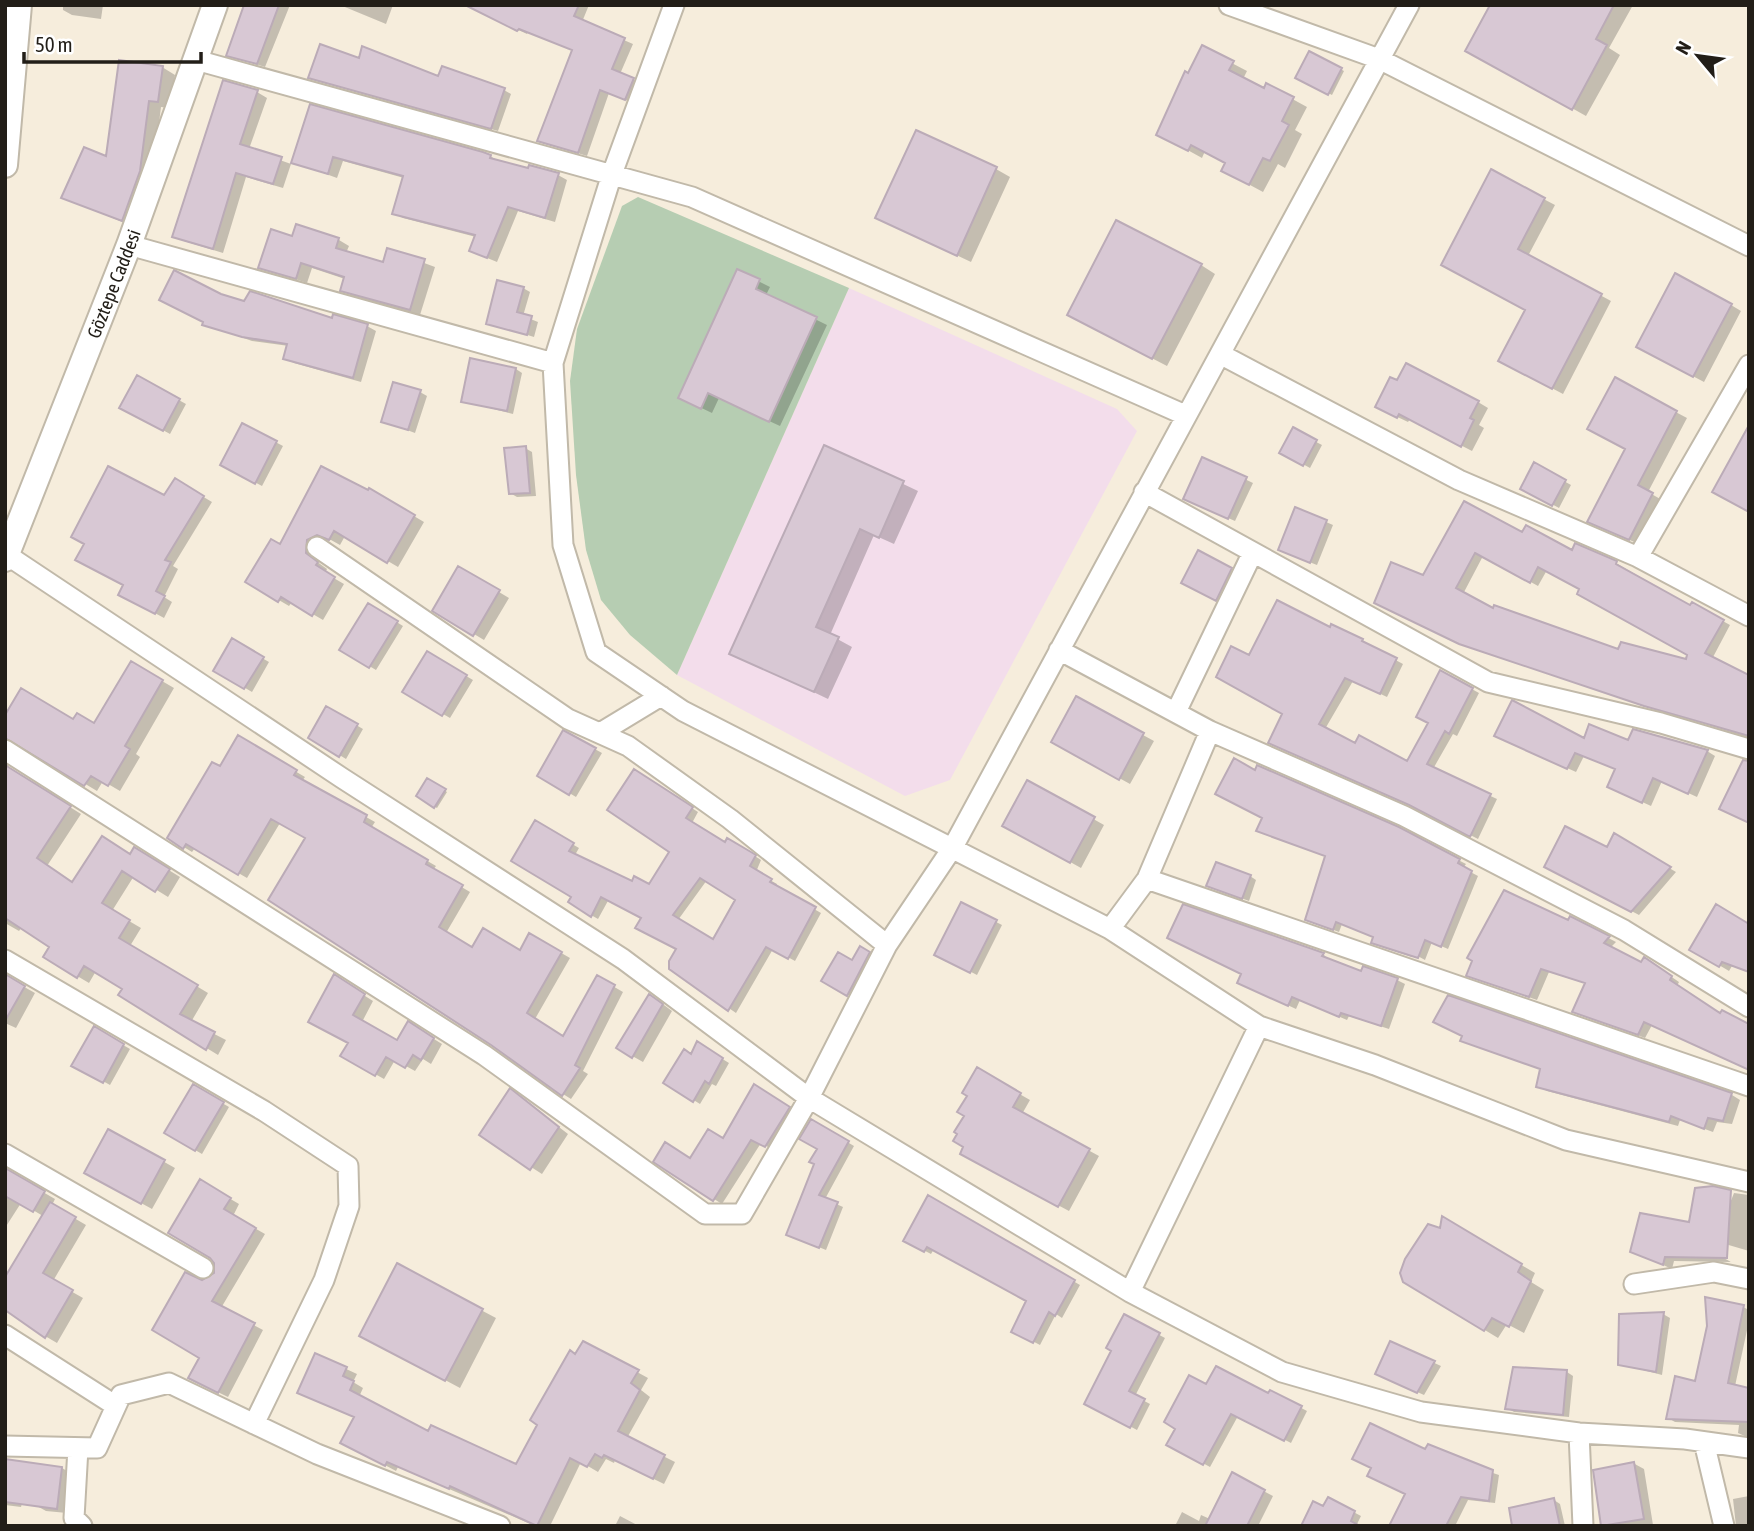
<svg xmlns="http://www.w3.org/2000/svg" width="1754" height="1531" viewBox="0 0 1754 1531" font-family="'Asap Condensed',sans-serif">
<rect width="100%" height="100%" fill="#f6eddc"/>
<path fill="#f3ddeb" d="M849 288 1117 409 1137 431 950 780 905 796 677 675Z"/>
<path fill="#b6cdb2" d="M638 197 849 288 677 675 630 635 601 600 586 550 576 475 570 381 577 329 622 206Z"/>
<path fill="#0003" fill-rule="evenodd" d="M63 5H103L101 19 72 15 63 10Z
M246 5H290L265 67 228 55Z
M340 5H393L386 24Z
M488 5H589L582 22 633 44 620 74 642 84 635 104 609 93 587 156 539 141 574 51 528 32 527 34 492 18Z
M1492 5H1633L1609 48 1620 55 1586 116 1468 50Z
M1203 48 1247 71 1243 79 1264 90 1267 85 1307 107 1295 130 1302 134 1285 168 1278 164 1263 192 1237 178 1227 163 1205 151 1202 158 1173 142 1189 75Z
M1310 53 1344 71 1332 95 1297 77Z
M360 60 439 78 443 68 504 90 511 94 498 131 310 78Z
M162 67 175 75 170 108 161 107 152 179 134 227 63 197 107 159Z
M257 92 267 98 249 149 291 164 283 188 246 177 223 253 184 241 175 236Z
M311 106 490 156 500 162 558 175 567 180 555 222 518 211 497 262 480 255 476 237 403 218 394 213 404 178 343 161 337 178 293 162Z
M996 169 1010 177 971 262 878 218Z
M1492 172 1555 205 1528 256 1611 301 1563 394 1510 366 1527 309Z
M297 226 339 240 349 246 346 253 384 264 389 250 435 267 420 315 352 296 342 290 345 279 312 268 307 283 260 267 293 238Z
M1201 265 1215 274 1167 366 1084 323Z
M738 271 770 287 766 295 827 325 780 426 719 398 712 413 691 403Z
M523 288 530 292 523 316 538 322 534 337 488 323Z
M220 296 245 303 246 298H249L367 326 376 331 361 382 294 363 285 358 289 346 252 341 204 324Z
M1731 305 1741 311 1704 382 1649 353Z
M516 369 522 373 513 414 463 401Z
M137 377 186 404 170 434 121 407Z
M1615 380 1687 418 1648 492 1662 500 1639 544 1599 527 1627 449Z
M420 392 427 396 415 433 383 421Z
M1478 402 1488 408 1479 425 1484 428 1472 451 1410 419 1408 422 1387 412Z
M243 425 283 446 262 486 223 465Z
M1293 430 1322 445 1310 468 1281 452Z
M825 447 918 491 894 544 874 535 830 635 852 647 828 699 732 653Z
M525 448 532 452 536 496 517 497 510 493Z
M1203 459 1253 483 1235 521 1192 502Z
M1535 465 1571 485 1559 508 1522 488Z
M175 480 212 502 173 566 178 569 164 597 172 602 164 618 120 594Z
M370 490 424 522 398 567 345 536 340 545 331 540 322 542 315 552 316 561 327 569 325 573 344 584 323 620 292 602 289 606 248 582 281 546Z
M1465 503 1522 535 1572 553 1616 563 1691 607 1692 604 1730 625 1712 659 1749 677V738L1468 647 1384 607 1424 577ZM1483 556 1538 586 1547 570 1689 654 1687 661 1619 651 1494 611 1463 594Z
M1296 509 1333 525 1317 565 1286 553Z
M1199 553 1237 573 1223 603 1184 582Z
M459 568 509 598 484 640 434 610Z
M369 605 403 626 376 670 342 650Z
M1332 626 1403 664 1387 697 1353 681 1325 729 1356 745 1408 764 1431 723 1441 672 1479 693 1457 736 1453 734 1433 769 1497 799 1478 839 1418 808 1284 714 1250 657Z
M232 641 269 662 252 692 215 670Z
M427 653 473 680 450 718 405 692Z
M131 663 174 688 136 754 140 757 120 791 103 781 97 791 19 744 7 749 5 753V727L73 722 95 726Z
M1077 699 1154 741 1130 784 1054 742Z
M327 708 363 729 346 759 310 737Z
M564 732 602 753 576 797 539 775Z
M239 738 305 777 302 781 375 822 371 828 436 866 433 870 470 892 446 933 473 949 521 952 530 935 570 958 535 1019 564 1038 597 977 623 992 583 1071 588 1074 571 1099 563 1094 307 838 280 823 247 878 195 848 192 852 169 838 221 768Z
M1505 740 1629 742 1707 751 1715 756 1697 797 1662 781 1651 806 1618 791 1617 769 1584 756 1576 772Z
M5 760 10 769 81 814 47 866 73 883 130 855 146 856 180 877 168 897 134 876 112 911 141 928 130 946 208 993 191 1022 226 1040 218 1055 120 995 124 988 96 971 89 983 45 957 51 946 22 927 19 931 5 923Z
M1256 772 1398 829 1466 864 1463 868 1478 876 1448 949 1432 942 1425 960 1414 954 1412 957 1379 946 1373 942 1375 937 1342 924 1339 932 1307 920 1327 856 1259 831 1264 818Z
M641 775 698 812 692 823 726 844 728 840 758 858 761 860 756 872 777 884 776 887 821 913 795 961 773 949 736 1013 670 968 678 949 643 917 609 899 598 919 591 915 574 896 536 823 579 848 575 855 632 884 650 887 672 852ZM707 880 737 900 714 942 678 920Z
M428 780 447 792 437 808 418 796Z
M1028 782 1104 825 1081 868 1004 825Z
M1615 836 1676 872 1639 915 1546 866 1607 849Z
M1250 876 1256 880 1249 901 1209 886Z
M961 904 1002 925 977 975 936 954Z
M1571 918 1616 942 1610 948 1642 964 1651 963 1679 982 1677 986 1721 1015 1749 1026 1652 1025 1645 1038 1574 1011 1587 984 1549 972 1537 1000 1475 979Z
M1749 926V972L1732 966 1729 971 1692 949Z
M861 948 875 957 854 998 823 980 852 963Z
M1323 954 1330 961 1362 974 1397 980 1405 984 1389 1029 1349 1016 1347 1020 1300 1000 1296 1009 1281 1002Z
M5 973 10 979 35 993 16 1028 5 1023Z
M335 977 373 1001 362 1022 397 1042 408 1023 442 1044 431 1064 423 1059 415 1071 395 1060 384 1079 343 1056 350 1043Z
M1449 998 1732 1095 1740 1100 1732 1124 1717 1122 1713 1132 1680 1120 1678 1126 1547 1091 1538 1086 1542 1070 1462 1040 1464 1036Z
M660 1002 672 1011 643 1062 618 1048Z
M94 1028 130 1049 110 1085 74 1065Z
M698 1044 729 1063 716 1086 712 1084 700 1104 666 1083 692 1056Z
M977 1070 1030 1100 1022 1114 1099 1156 1069 1211 962 1154 966 1147 969 1096Z
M193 1086 229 1107 202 1154 166 1133Z
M755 1087 798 1111 775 1151 761 1143 722 1204 714 1199 724 1140Z
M520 1097 568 1134 542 1174 481 1135Z
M812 1121 854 1146 825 1199 843 1207 826 1250 794 1237 819 1149Z
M109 1131 175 1168 152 1209 86 1173Z
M5 1165 10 1173 55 1199 52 1205 86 1225 53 1281 83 1298 57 1343 28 1326 43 1216 21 1203 5 1228Z
M200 1181 239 1204 233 1216 265 1234 221 1308 263 1330 228 1397 199 1383 202 1282 216 1274Z
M1734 1193 1749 1195V1251L1715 1241Z
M928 1197 1080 1285 1062 1318 1056 1314 1040 1345 1013 1331 1029 1300 934 1249 931 1254 906 1241Z
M1443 1219 1535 1273 1531 1282 1544 1290 1524 1333 1507 1324 1498 1338 1404 1281 1441 1230Z
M1632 1251 1722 1257 1731 1262 1674 1261 1672 1269Z
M398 1266 496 1318 460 1388 376 1343Z
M1743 1307 1749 1310V1321L1735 1386 1749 1390V1438L1738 1433 1739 1425 1675 1422 1668 1418 1697 1383Z
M1663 1314 1670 1318 1662 1375 1620 1364Z
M1124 1316 1165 1338 1135 1396 1150 1404 1137 1430 1086 1403 1114 1350Z
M584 1343 648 1378 641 1390 650 1397 627 1438 675 1462 664 1484 615 1460 614 1463 606 1459 598 1472 581 1462 550 1526H535L398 1467 396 1471 353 1448 355 1418 309 1398 316 1355 357 1374 353 1382 363 1388 359 1397 429 1434 516 1466Z
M1391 1343 1441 1366 1424 1395 1384 1377Z
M1567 1372 1573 1376 1569 1417 1514 1412 1507 1408Z
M1207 1386 1269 1396 1271 1392 1307 1411 1291 1443 1238 1416 1210 1467 1168 1444Z
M1426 1451 1499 1475 1495 1503 1468 1500 1455 1526 1391 1525Z
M5 1461 62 1468 72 1474 67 1513 46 1511 35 1505 26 1489 21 1507 5 1505Z
M1633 1463 1644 1469 1653 1525H1602Z
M1233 1475 1273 1496 1258 1526H1175L1182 1512 1199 1521 1201 1515 1210 1519Z
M1749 1496V1526H1736L1733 1499Z
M1329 1499 1361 1516 1356 1526 1324 1509Z
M1554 1500 1560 1504 1565 1526H1514Z
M620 1516 639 1526H615Z"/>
<path fill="#d8c8d4" stroke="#bbabb7" stroke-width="2" fill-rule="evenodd" d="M244 5H279L257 64 226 56Z
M465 5H579L574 16 625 38 612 69 634 78 625 100 600 90 578 153 537 141 572 50 519 29 517 31Z
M1490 5H1614L1596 39 1607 45 1572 110 1465 51Z
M320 44 359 58 362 46 438 76 442 66 505 88 491 129 308 78Z
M1202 45 1234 61 1229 70 1264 88 1266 83 1294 97 1282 121 1289 125 1270 161 1263 158 1249 185 1221 171 1225 163 1191 145 1188 151 1156 135 1185 71 1188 73Z
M1309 51 1342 68 1328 95 1295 78Z
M119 60 163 66 158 102 149 101 140 171 122 221 61 198 84 147 106 156Z
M223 80 258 90 240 144 282 157 273 184 236 173 213 249 172 237Z
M310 104 483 152 491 155 490 158 528 168 529 165 559 173 545 218 508 207 487 258 469 251 475 235 392 214 403 176 333 157 328 174 291 163Z
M916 130 997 167 957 256 875 218Z
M1491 169 1545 198 1518 249 1602 294 1552 389 1498 361 1525 310 1441 265Z
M1116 220 1202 264 1152 359 1067 315Z
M296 224 339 238 336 248 383 262 387 248 425 259 410 310 340 291 344 277 301 263 296 279 258 268 271 229 292 236Z
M737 269 760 279 756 289 817 317 769 422 708 393 701 409 678 398Z
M174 270 221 294 244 301 250 291 332 318 333 314 368 324 353 378 283 359 287 344 242 337 202 325 203 322 159 300Z
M1675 273 1732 304 1693 377 1636 347Z
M497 280 524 287 517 312 532 316 527 335 486 324Z
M470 358 516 368 507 411 461 402Z
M1406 363 1479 401 1470 418 1474 420 1461 447 1399 414 1397 418 1375 407 1390 377 1397 380Z
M137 375 180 399 163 431 119 408Z
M1615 377 1677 411 1638 485 1653 493 1629 540 1587 522 1625 449 1587 429Z
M393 382 421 390 408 430 381 422Z
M242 423 277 441 255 484 220 465Z
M1749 425V512L1712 492Z
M1293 427 1317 440 1303 466 1279 453Z
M824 445 904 481 879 538 860 529 816 627 839 637 814 692 729 654Z
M526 446 530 493 509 494 504 448Z
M1202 457 1247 477 1228 519 1183 499Z
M1534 462 1566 480 1552 506 1520 489Z
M108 466 164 495 175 478 204 496 165 560 171 562 156 591 165 596 155 614 118 595 123 585 75 560 84 544 71 537Z
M321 466 368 490 369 488 415 515 387 563 334 531 329 540 317 535 307 540 306 553 318 562 316 565 335 577 312 616 281 597 278 602 245 582 271 539 280 544Z
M1464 501 1522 532 1526 525 1572 550 1575 543 1617 561 1616 564 1690 605 1692 602 1724 620 1705 653 1749 675V736L1644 706 1459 644 1374 603 1391 562 1423 575ZM1475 553 1530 583 1538 567 1579 589 1577 594 1687 655 1686 659 1621 642 1618 649 1494 605 1493 608 1456 588Z
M1295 507 1327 520 1310 563 1278 550Z
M1198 550 1232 568 1216 601 1181 583Z
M458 566 500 590 473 636 432 611Z
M1277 600 1330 627 1331 624 1363 639 1362 641 1397 658 1380 694 1345 678 1319 724 1355 743 1359 735 1407 761 1428 723 1416 717 1440 670 1473 688 1449 734 1445 731 1427 764 1491 794 1470 837 1409 805 1268 743 1282 714 1216 677 1231 646 1249 655Z
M368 603 398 621 369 668 339 650Z
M232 638 264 657 244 689 213 671Z
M427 651 467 675 442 716 402 692Z
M131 661 163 680 125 746 130 749 108 786 91 776 84 786 5 738V715L21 688 73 719 77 713 94 723Z
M1076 696 1144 733 1119 780 1051 742Z
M1512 700 1584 738 1589 724 1628 740 1633 729 1708 750 1688 794 1653 778 1642 803 1607 787 1615 769 1575 753 1567 769 1494 736Z
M326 706 358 724 339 757 308 738Z
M563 730 596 748 569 795 537 776Z
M238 735 297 770 294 775 367 815 364 822 428 860 426 864 463 885 439 927 472 947 483 928 520 950 529 933 562 952 527 1013 563 1036 597 975 615 985 575 1065 580 1068 562 1096 491 1045 268 900 305 838 271 819 238 875 186 844 183 849 167 838 212 762 220 766Z
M1234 758 1255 770 1257 765 1399 827 1460 859 1458 863 1472 871 1441 947 1425 940 1418 958 1371 943 1373 937 1336 922 1333 930 1305 920 1325 856 1256 831 1262 818 1215 794Z
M1743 760 1749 761V823L1719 809Z
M5 765 71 806 37 858 72 882 102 836 130 854 134 847 170 869 155 892 122 871 102 903 130 920 119 938 198 985 180 1014 215 1032 206 1050 118 995 122 989 84 966 77 978 43 957 49 947 5 918Z
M634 769 693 807 686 818 725 842 727 838 751 852 756 855 750 866 772 879 770 882 816 907 788 959 766 947 728 1011 669 969V961L676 949 635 928 641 918 601 897 591 917 568 902 571 897 511 861 535 820 574 843 569 851 632 881 634 876 649 884 669 852 607 810ZM700 878 735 900 713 939 673 915Z
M427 778 446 789 434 808 416 796Z
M1027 780 1095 817 1070 863 1002 826Z
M1565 826 1607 847 1614 833 1671 867 1631 912 1544 867Z
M1216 862 1251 875 1242 899 1206 886Z
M1504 890 1568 920 1570 916 1610 936 1604 943 1641 962 1644 957 1672 976 1670 980 1720 1013 1722 1010 1749 1024V1070L1644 1022 1638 1035 1572 1012 1585 983 1541 969 1529 997 1466 976 1472 961 1467 958Z
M961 902 997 920 970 973 934 955Z
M1183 904 1324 953 1322 956 1361 971 1363 966 1398 978 1381 1026 1341 1013 1339 1017 1292 997 1288 1006 1237 983 1241 974 1167 938Z
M1716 904 1749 924V972L1722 962 1719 967 1689 950Z
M860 946 870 952 847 996 821 981 838 952 852 960Z
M5 974 25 986 5 1021Z
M334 974 365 994 353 1015 397 1040 408 1021 434 1038 421 1060 413 1055 405 1068 386 1057 375 1076 340 1056 348 1043 308 1022Z
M649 994 663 1004 632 1058 616 1048Z
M1448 995 1732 1093 1723 1121 1708 1118 1704 1129 1671 1116 1669 1122 1536 1087 1540 1069 1460 1041 1462 1036 1433 1022Z
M94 1026 124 1044 103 1083 71 1066Z
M697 1041 723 1058 709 1084 705 1081 693 1102 663 1083 684 1049 691 1054Z
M977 1067 1021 1093 1013 1107 1090 1149 1058 1207 960 1154 963 1147 953 1141 957 1134 954 1132 964 1116 957 1112 967 1096 962 1093Z
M193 1084 224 1102 195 1151 164 1133Z
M754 1084 790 1107 765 1147 751 1140 713 1201 653 1162 665 1142 690 1158 708 1129 723 1138Z
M510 1088 559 1127 530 1170 479 1135Z
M811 1119 849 1141 819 1195 838 1202 819 1248 786 1235 814 1164 809 1162 817 1149 799 1139Z
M108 1129 165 1160 141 1204 84 1173Z
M5 1168 45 1191 33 1212 5 1196Z
M200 1179 231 1198 224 1209 256 1228 212 1301 255 1323 218 1393 188 1378 199 1358 152 1330 185 1272 202 1280 214 1273V1263L210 1258 168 1233Z
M1713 1186 1731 1190 1727 1258 1665 1257 1663 1265 1630 1252 1640 1213 1689 1222 1695 1188Z
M928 1195 1075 1280 1055 1316 1049 1312 1033 1343 1011 1332 1026 1301 927 1247 924 1252 903 1241Z
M50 1202 76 1217 43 1273 73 1290 45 1338 5 1310V1277Z
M1442 1216 1522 1264 1518 1272 1531 1281 1509 1327 1492 1318 1484 1331 1403 1282 1400 1273 1405 1259 1428 1224 1440 1228Z
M397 1263 483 1309 445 1381 359 1336Z
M1705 1297 1744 1305 1728 1383 1749 1388V1422L1666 1419 1675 1376 1695 1381 1707 1326Z
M1664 1312 1656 1372 1618 1365 1619 1314Z
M1124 1314 1160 1333 1129 1391 1145 1399 1130 1428 1084 1404 1111 1351 1106 1348Z
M583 1341 639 1370 631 1383 640 1390 618 1431 665 1455 653 1479 604 1455 602 1458 595 1454 587 1467 570 1458 537 1526 450 1486 449 1489 387 1462 385 1466 340 1443 354 1417 297 1393 315 1353 347 1367 343 1376 354 1381 350 1390 428 1431 431 1425 516 1464 537 1425 530 1420 570 1350 575 1354Z
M1390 1341 1435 1361 1417 1393 1375 1374Z
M1216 1366 1268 1393 1270 1390 1302 1406 1284 1441 1231 1414 1203 1465 1166 1445 1175 1429 1164 1422 1189 1375 1206 1384Z
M1513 1367 1567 1370 1563 1415 1505 1409Z
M1370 1423 1425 1449 1428 1444 1493 1470 1489 1501 1461 1497 1446 1526H1389L1405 1494 1367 1476 1371 1468 1352 1459Z
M5 1459 62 1467 57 1509 5 1502Z
M1634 1462 1644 1519 1601 1526 1593 1470Z
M1232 1472 1265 1490 1247 1526H1205Z
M1328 1497 1355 1511 1351 1521 1360 1526H1301L1313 1501 1323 1506Z
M1554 1498 1560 1526H1512L1509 1508Z"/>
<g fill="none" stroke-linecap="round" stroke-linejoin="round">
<g stroke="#c1b9a9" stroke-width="23">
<path id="minor" d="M674 5 612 174 553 363 563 545 596 652 683 711 1110 929 1259 1026 1375 1065 1566 1140 1749 1182
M1229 5 1379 59 1749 246
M196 60 692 197 1185 415
M129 245 553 363
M1220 354 1459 480 1638 557 1749 616
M1144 492 1488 682 1661 723 1749 749
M317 547 568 719 628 746 730 819 887 945
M7 555 342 778 623 959 809 1098 887 945 953 847 1409 5
M1638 557 1749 365
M1059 650 1210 731 1404 816 1624 930 1749 1007
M1176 712 1253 552
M600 733 661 696
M5 750 484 1055 705 1214H742L809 1098 1130 1292 1282 1372 1421 1412 1579 1433 1685 1439 1749 1448
M1147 879 1749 1086
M1110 929 1147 879 1210 731
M5 960 264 1111 348 1166 349 1206 324 1280 254 1424
M5 1154 203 1268
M1634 1284 1714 1272 1749 1279
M1130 1292 1259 1026
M5 1335 116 1406
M1579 1433 1583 1526
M1704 1442 1724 1526
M5 1446 97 1448 121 1395 169 1383 317 1454 500 1526
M78 1448 74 1518 82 1526"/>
</g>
<g stroke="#c1b9a9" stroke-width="28">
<g id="tertiary">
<path d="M5 165 19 5"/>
<path id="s1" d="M5 559 129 245 215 5"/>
</g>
</g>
<use href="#minor" stroke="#fff" stroke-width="19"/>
<use href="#tertiary" stroke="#fff" stroke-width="24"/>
</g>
<g text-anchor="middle" stroke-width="5" stroke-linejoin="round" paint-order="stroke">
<g font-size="19" fill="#221e18" stroke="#fff">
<text dy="7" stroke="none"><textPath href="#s1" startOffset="296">Göztepe Caddesi</textPath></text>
</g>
</g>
<rect width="1754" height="1531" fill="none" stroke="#221e18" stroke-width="14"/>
<g transform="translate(1698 56) rotate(299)" stroke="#ffffff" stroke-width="5" paint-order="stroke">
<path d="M0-5L12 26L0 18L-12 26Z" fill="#221e18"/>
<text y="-10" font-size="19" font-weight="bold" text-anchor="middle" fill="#221e18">N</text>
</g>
<path d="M24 52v10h177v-10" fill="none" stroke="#221e18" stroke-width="3.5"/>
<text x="35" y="52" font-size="21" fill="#221e18" stroke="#ffffff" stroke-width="5" paint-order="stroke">50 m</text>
</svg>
